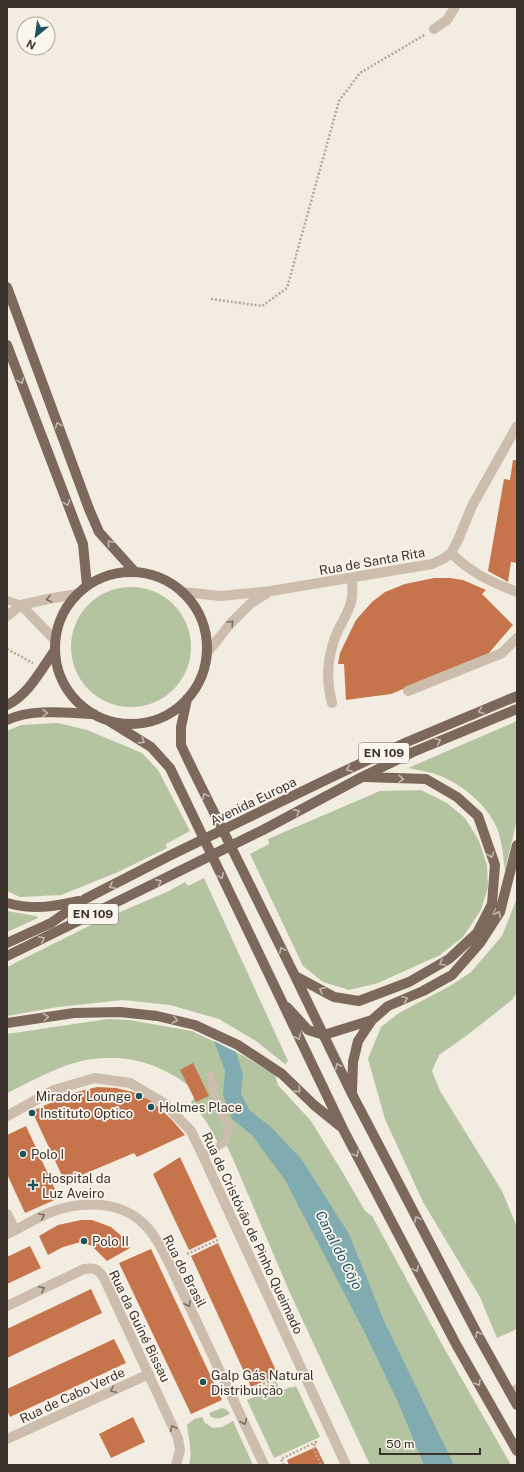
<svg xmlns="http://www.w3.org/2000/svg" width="524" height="1472" viewBox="0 0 524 1472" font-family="'Public Sans',sans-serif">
<rect width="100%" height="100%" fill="#f3ece0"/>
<path fill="#b4c3a0" d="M71 647a60 60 0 1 1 120 0a60 60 0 1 1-120 0Z
M517 721V819L505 871C503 855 502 836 494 822 482 800 456 780 432 773 424 771 416 770 408 768Z
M58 723 87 730 142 753 158 770 190 831 166 844 167 848 118 872 61 895 20 897 7 891V731L21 725Z
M421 790 447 803 465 818 479 841 487 865 488 887 481 910 463 937 440 955 378 983 349 990 323 982 303 966 250 854 269 844 268 839 380 791Z
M204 878 277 1037 288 1061 285 1064 256 1041 219 1019 170 1005 123 1000 58 1007 7 1016V967L97 922 169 891 185 882 188 886Z
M517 898V992L512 1000 466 1036 439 1055 432 1071 440 1091 502 1191 517 1227V1329L497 1338 480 1297 423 1202 385 1119 368 1059 381 1027 399 1013 450 986 471 972 502 936Z
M7 911 36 916 38 918 7 932Z
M108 1019 129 1020 192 1031 244 1056 275 1075 278 1085 311 1121 343 1173 365 1211 372 1216 444 1348 511 1465H370L290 1293 230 1152 224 1141 218 1143 206 1121 191 1102 197 1094C188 1083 175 1076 163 1070 132 1055 97 1054 65 1066 45 1073 26 1084 7 1093V1034Z
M276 1381 281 1391 291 1387 292 1388 296 1386 320 1437 274 1458 247 1400 259 1395 257 1390Z
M222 1408 227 1410 230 1414C223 1417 219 1420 211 1417L209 1413Z
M202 1417 205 1423 213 1428 222 1427 233 1421 253 1465H189C193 1451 188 1438 187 1425L194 1419Z"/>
<path fill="#7fabb1" d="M214 1041 236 1052 243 1075 241 1094 250 1111 271 1127 302 1160 349 1234 384 1321 454 1465H424L398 1402 365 1333 285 1180 252 1135 232 1119 223 1095 225 1071Z"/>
<path fill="#c6744b" d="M513 460H517V563L511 562 508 582 488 571 504 479 510 480Z
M434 578H450L463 580 486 590 482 594 513 625 488 654 391 694 346 700 344 664H338L340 653 356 620 372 602 385 592 405 584Z
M193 1063 209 1096 196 1102 180 1070Z
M97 1087 116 1088 133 1092 152 1101 171 1119 185 1135 137 1157 134 1153 65 1182 32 1111 73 1093Z
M26 1126 59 1198 25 1213 7 1174V1135Z
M180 1157 217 1237 189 1250 153 1174Z
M81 1220H92L111 1227 126 1240 130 1248 107 1261 92 1246 81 1242 63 1247 48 1255 39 1236 58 1225Z
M218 1243 278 1375 251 1387 191 1256Z
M30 1246 41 1268 7 1284V1257Z
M151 1249 222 1400 191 1414 119 1263Z
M91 1289 102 1313 7 1358V1329Z
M114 1339 126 1363 10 1417 7 1410V1389Z
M133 1417 145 1442 111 1458 99 1434Z
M316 1447 325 1465H289L287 1460Z"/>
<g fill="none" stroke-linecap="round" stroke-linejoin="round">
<path stroke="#b8a796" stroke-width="2.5" stroke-dasharray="2 2" stroke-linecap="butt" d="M211 299 262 306 287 288 339 101 360 73 426 34
M7 649 33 663
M187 1254 218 1240
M242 1394 251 1390 253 1395 257 1394 254 1388 281 1376
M284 1465 281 1459 316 1442 313 1448 321 1465"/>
<path stroke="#ccbdac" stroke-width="8" d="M7 600 21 605
M203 1156 225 1142 229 1127 216 1104 211 1075
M510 1392 517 1388"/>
<path stroke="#ccbdac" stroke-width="10" d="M434 29 447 20 455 7
M451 553C471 573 491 582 517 592
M182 592 221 596 271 591 432 564 443 559 451 553 458 540 472 506 517 426
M207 653 230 624 250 604 267 593
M408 691 502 653 517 638
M332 703C327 685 327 665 332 647 338 620 358 610 351 578
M7 1116 54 1090 95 1078 130 1083 164 1103 191 1131 203 1156 346 1465
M7 1214 15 1230
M7 1234C22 1227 36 1218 51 1212 81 1201 120 1200 144 1224 155 1235 162 1249 169 1263L264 1465
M7 1306 84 1269C96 1267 98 1270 104 1278L178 1438 180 1450 176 1465
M7 1439 149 1374"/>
<path stroke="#ccbdac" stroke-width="10" d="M21 605 55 640
M7 616 21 605 48 599 77 594"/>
<path stroke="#7c695c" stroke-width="10" d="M7 287 89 509 99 532 135 572
M7 345 83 544 87 586
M55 648a76 76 0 1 1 152 0a76 76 0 1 1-152 0Z
M187 699 181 727V745L188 760 295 976 352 1094 480 1339 517 1405
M7 705C29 694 41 670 55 650
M7 720C33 708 66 713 94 714
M109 721 151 747 170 768 343 1129 457 1346 517 1451
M7 903C34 910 52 907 79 901
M7 943 51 923 85 899 171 855 336 775 407 742 517 696
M7 956 263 830 362 777 413 752 517 709
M295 976 334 997 359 1001 409 982 449 959 477 933 492 904 495 865 478 816 457 797 426 779 364 777
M287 1007 308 1030 324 1035 372 1020
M7 1023 74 1013 120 1012 157 1016 195 1025 238 1045 282 1074 314 1105 340 1126
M352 1092 353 1062 358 1041 372 1020 388 1006 423 991 452 975 480 943 500 912 517 845"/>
</g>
<defs><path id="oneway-chevron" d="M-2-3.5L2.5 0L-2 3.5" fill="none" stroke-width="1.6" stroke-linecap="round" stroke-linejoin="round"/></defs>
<g stroke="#c2b7ac">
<use href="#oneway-chevron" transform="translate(21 381) rotate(69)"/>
<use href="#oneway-chevron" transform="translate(58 425) rotate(-110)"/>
<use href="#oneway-chevron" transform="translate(67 503) rotate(69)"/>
<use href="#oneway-chevron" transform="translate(110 543) rotate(-131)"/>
<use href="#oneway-chevron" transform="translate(481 711) rotate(159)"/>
<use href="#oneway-chevron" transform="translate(45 713) rotate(1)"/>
<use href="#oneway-chevron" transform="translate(142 741) rotate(32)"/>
<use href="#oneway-chevron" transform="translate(438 741) rotate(-23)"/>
<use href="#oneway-chevron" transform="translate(349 769) rotate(155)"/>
<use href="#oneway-chevron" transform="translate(401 779) rotate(2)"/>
<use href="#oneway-chevron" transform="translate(205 796) rotate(-116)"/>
<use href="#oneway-chevron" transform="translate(297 812) rotate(-28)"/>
<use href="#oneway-chevron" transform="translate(491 855) rotate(71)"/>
<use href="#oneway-chevron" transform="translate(221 876) rotate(64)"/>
<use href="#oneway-chevron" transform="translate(159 882) rotate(-25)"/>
<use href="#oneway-chevron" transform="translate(112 886) rotate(153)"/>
<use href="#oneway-chevron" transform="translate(498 914) rotate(-64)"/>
<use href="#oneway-chevron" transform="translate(42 939) rotate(-26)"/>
<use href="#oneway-chevron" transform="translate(282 950) rotate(-116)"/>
<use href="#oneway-chevron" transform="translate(442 963) rotate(150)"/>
<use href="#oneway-chevron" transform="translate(322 990) rotate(-152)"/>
<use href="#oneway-chevron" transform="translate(405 999) rotate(-23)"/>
<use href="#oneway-chevron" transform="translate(46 1017) rotate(-8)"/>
<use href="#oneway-chevron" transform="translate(175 1020) rotate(14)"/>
<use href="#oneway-chevron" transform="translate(298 1037) rotate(64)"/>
<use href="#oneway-chevron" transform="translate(338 1066) rotate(-116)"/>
<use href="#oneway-chevron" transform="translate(298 1090) rotate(44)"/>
<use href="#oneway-chevron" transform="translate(356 1154) rotate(62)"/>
<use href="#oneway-chevron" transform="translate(417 1219) rotate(-118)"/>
<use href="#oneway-chevron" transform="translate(416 1269) rotate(62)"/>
<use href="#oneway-chevron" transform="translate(478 1334) rotate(-118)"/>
<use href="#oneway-chevron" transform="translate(478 1383) rotate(60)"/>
</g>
<g stroke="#7c7065">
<use href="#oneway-chevron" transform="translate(49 599) rotate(169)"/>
<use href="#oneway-chevron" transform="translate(231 623) rotate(-47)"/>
<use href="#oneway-chevron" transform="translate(42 1216) rotate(-26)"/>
<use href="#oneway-chevron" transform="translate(42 1289) rotate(-26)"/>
<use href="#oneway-chevron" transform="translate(188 1304) rotate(65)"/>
<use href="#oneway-chevron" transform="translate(113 1390) rotate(155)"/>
<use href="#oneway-chevron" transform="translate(244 1422) rotate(65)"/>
<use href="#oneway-chevron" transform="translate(173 1428) rotate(-114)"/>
</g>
<g fill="#1f535c" stroke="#fbf6ed" stroke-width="1.5">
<circle cx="139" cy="1096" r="4"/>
<circle cx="151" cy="1107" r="4"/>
<circle cx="32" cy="1113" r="4"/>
<circle cx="23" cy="1154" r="4"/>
<path d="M31 1179h4v4h4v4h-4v4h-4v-4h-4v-4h4z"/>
<circle cx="84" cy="1241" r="4"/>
<circle cx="203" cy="1382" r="4"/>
</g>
<g text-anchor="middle" stroke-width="3.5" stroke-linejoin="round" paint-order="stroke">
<g fill="#fbf6ed" stroke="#746c65" stroke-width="1">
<rect x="359" y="743" width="50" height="20" rx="3"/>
<rect x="68" y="904" width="50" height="20" rx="3"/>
</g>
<g font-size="12" font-weight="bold" fill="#3a312b">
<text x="384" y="757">EN 109</text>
<text x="93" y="918">EN 109</text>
</g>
<g font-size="13" fill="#3a312b" stroke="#fbf6ed">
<text transform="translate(372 561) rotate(-10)" y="5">Rua de Santa Rita</text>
<text transform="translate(253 801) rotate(-26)" y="5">Avenida Europa</text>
<text transform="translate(253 1233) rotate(65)" y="5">Rua de Cristóvão de Pinho Queimado</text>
<text transform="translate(185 1271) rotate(63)" y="5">Rua do Brasil</text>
<text transform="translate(140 1326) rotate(64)" y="5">Rua da Guiné Bissau</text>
<text transform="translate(72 1395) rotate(-25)" y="5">Rua de Cabo Verde</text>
</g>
<g font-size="13" fill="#3a312b" stroke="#fbf6ed" text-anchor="start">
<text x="131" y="1101" text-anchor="end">Mirador Lounge</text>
<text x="159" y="1112">Holmes Place</text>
<text x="40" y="1118">Instituto Optico</text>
<text x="31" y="1159">Polo I</text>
<text x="42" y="1183">Hospital da<tspan x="42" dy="15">Luz Aveiro</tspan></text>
<text x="92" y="1246">Polo II</text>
<text x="211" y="1380">Galp Gás Natural<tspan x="211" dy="15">Distribuição</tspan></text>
</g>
<g font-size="14" font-style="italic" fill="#1f535c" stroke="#fbf6ed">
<text transform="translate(339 1250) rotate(63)" y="5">Canal do Côjo</text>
</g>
</g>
<rect width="524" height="1472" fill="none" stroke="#3a312b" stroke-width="16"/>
<g transform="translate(36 36) rotate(209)"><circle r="19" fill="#fbf6ed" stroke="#aea79f"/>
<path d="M0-3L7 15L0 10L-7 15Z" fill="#1f535c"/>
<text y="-6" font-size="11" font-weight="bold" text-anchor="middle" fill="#3a312b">N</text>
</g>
<path d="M380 1448v6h100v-6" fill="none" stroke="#3a312b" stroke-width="2"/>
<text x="386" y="1448" font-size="12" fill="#3a312b" stroke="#fbf6ed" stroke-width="3" paint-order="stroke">50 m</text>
</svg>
